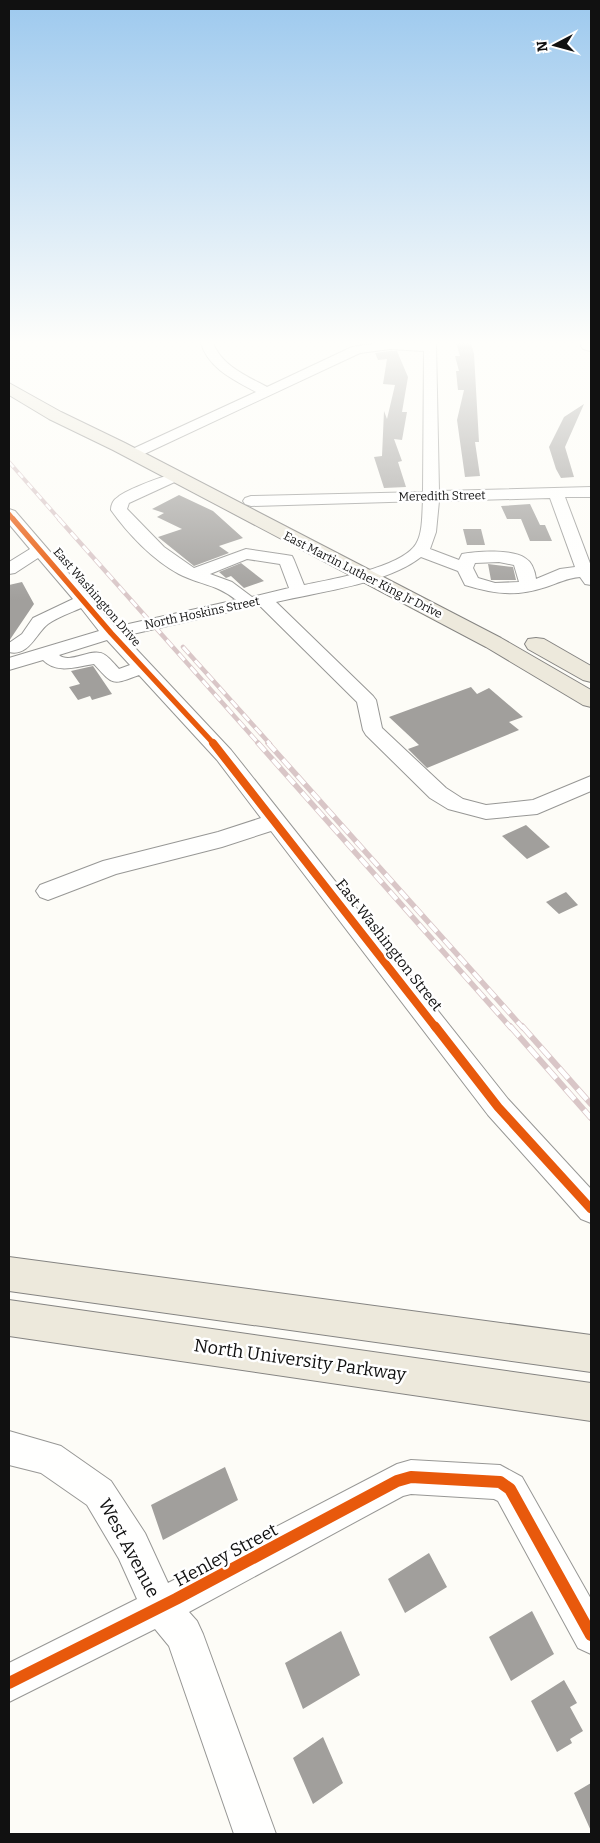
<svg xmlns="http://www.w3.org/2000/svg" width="600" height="1843" viewBox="0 0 600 1843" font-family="Bitter,serif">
<rect width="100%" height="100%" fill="#fdfcf7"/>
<path fill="#a19f9c" d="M456 343H471L474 354 479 442H475L480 476 465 477 457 420 464 390H458L456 371H459L455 356H460Z
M390 351H397L408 377 402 412H407L402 440 394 439 402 461 398 462 406 487 384 488 374 457 382 456 384 411 387 419 395 385 383 384 387 359 378 360 375 353Z
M584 404 565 447 574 477 561 478 556 469 549 447 564 417Z
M179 495 213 511 243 538 219 546 229 553 194 566 158 537 182 529 157 517 164 513 152 509Z
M530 504 540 525H545L552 541H530L521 519H507L501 506Z
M463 529H481L485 545H467Z
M241 563 264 581 244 588 231 576 226 578 219 572Z
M488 564 513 567 516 580H491Z
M22 582 34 604 9 641V585Z
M93 666 112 694 92 700 90 696 78 700 69 687 80 684 71 671Z
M471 687 477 694 489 688 523 717 509 722 519 730 427 768 408 749 419 745 389 717Z
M526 825 550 847 527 859 502 836Z
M566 892 578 905 559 914 546 902Z
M225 1467 238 1500 163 1540 151 1505Z
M429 1553 447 1587 405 1613 388 1579Z
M532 1611 554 1654 511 1681 489 1637Z
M341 1631 360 1675 303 1709 285 1663Z
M564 1680 577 1703 570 1707 583 1731 570 1739 572 1743 557 1752 531 1701Z
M323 1737 343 1783 313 1804 293 1758Z
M591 1783V1831L574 1793Z"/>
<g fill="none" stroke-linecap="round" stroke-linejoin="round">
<g stroke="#979795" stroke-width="2">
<path id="minor" d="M201 343H213C222 366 247 376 267 387L352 347 379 343H436L439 491 591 487V497H565L591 566V585L585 584 580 577C567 578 558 583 546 587 515 597 495 594 465 585L458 571 421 557C387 584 318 592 276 602L373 696 376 700 382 728 446 788 463 799 486 805 533 800 591 776V791L537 814 486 819 448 809 430 798 366 735 363 730 357 702 259 605 124 636 231 750 508 1099 591 1189V1223L581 1219 488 1115 271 831 222 847 116 874 48 900 40 897 36 891 40 885 103 861 218 832 261 818 217 760 139 675C112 685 114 686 94 664 75 667 57 674 43 660L9 670V658L99 631 81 608C70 613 58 617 48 624 36 633 29 657 9 652V643L22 634 33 618 73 599 38 558 15 573 9 574V562L30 549 9 524V509L15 511 115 627 236 600C219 585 198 584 179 574 153 560 128 534 111 510 111 505 113 500 118 497 126 490 171 472 179 474L182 477 179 480 129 503 127 509 164 547 194 568 246 549 286 555 292 556 294 560 304 585C332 579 401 568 416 544 423 533 422 514 423 501L251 506 245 504 243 501 245 498 251 496 423 492 424 351 390 349 360 353 138 457H128L126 454 128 451 256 392C234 380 208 368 201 343ZM550 498 575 567 560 569 536 579C535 571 532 562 525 558 512 549 477 551 462 554L459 560 430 549 436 532 439 501ZM247 559 280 564 289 588 252 597 232 582 210 574ZM499 562 514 565 519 582 495 583 478 578 473 568 475 563ZM107 640 130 665 119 669C115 665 110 658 105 655 93 646 70 665 59 655Z
M583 343H591V351L583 349 581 346Z
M9 1431 61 1446 111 1481 145 1533 168 1583 397 1464 411 1460 500 1465 522 1477 591 1599V1654L578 1648 498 1501 494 1499 411 1494 403 1496 189 1612 197 1621 203 1634 276 1834H234L169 1646 155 1629 9 1702V1663L137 1599 119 1559 87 1505 41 1473 9 1465Z"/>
</g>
<g stroke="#858482" stroke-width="2">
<path id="major" d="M9 383 61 412 125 443 501 638 591 690V707L583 705 486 647 113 450 49 419 9 395Z
M536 638 544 639 591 666V682L583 680 528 649 525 644 528 639Z
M9 1257 591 1335V1372L9 1291Z
M9 1300 591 1383V1421L9 1336Z"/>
</g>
<use href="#minor" fill="#fffffe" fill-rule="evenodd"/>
<use href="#major" fill="#ede9dc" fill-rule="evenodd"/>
<g stroke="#d9c6c7" stroke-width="4">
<path id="rail-far3" d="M9 462 60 520"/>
</g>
<g stroke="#d9c6c7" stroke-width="4.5">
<path id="rail-far2" d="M59 519 259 744
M183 647 270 744"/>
</g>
<g stroke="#d9c6c7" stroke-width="5.5">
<path id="rail-far1" d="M258 743 511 1028
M268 743 523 1028"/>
</g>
<g stroke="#d9c6c7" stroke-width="6">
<path id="rail" d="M510 1026 591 1118
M522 1026 591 1104"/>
</g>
<use href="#rail-far3" stroke="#fff" stroke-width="2.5" stroke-dasharray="7" stroke-linecap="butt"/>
<use href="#rail-far2" stroke="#fff" stroke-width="3" stroke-dasharray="9" stroke-linecap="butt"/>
<use href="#rail-far1" stroke="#fff" stroke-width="4" stroke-dasharray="11" stroke-linecap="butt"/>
<use href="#rail" stroke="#fff" stroke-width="4.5" stroke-dasharray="14" stroke-linecap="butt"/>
<g stroke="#fff" stroke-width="6">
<path id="cycleway-far4" d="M9 514 14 520"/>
</g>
<g stroke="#fff" stroke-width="8">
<path id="cycleway-far3" d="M13 519 111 633 214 744"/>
</g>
<g stroke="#fff" stroke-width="11">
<path id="cycleway-far2" d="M213 743 436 1028"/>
</g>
<g stroke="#fff" stroke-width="12">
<path id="cycleway-far1" d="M435 1026 498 1107 591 1209"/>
</g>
<g stroke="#fff" stroke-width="15">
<path id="cycleway" d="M9 1683 176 1599 397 1481 411 1477 500 1482 510 1489 591 1635"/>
</g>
<use href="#cycleway-far4" stroke="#e8590c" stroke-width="4.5"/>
<use href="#cycleway-far3" stroke="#e8590c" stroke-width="5.5"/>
<use href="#cycleway-far2" stroke="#e8590c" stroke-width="8"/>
<use href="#cycleway-far1" stroke="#e8590c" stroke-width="9"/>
<use href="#cycleway" stroke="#e8590c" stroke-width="12"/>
</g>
<linearGradient id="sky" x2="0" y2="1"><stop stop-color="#9dc9ee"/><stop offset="0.57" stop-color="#fefefb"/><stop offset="1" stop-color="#fefefb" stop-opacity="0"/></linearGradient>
<rect width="600" height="601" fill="url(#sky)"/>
<g text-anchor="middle" stroke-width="5" stroke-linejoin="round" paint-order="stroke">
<g font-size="12" fill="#111" stroke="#fff">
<text transform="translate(442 496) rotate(-1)" y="4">Meredith Street</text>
<text transform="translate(363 575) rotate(27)" y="4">East Martin Luther King Jr Drive</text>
<text transform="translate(97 597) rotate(49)" y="4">East Washington Drive</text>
<text transform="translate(202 613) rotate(-12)" y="4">North Hoskins Street</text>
</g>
<g font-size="15" fill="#111" stroke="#fff">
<text transform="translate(389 945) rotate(52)" y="5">East Washington Street</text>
</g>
<g font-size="18" fill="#111" stroke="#fff">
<text transform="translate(300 1360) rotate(8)" y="6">North University Parkway</text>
<text transform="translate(129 1548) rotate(62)" y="6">West Avenue</text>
<text transform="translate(226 1555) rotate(-28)" y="6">Henley Street</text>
</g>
</g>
<rect width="600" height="1843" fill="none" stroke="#111111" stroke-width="20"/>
<g transform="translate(555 45) rotate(264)" stroke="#ffffff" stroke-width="4" paint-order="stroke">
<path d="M0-4L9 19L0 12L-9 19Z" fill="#111111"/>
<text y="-8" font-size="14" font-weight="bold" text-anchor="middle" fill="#111111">N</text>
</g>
</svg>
